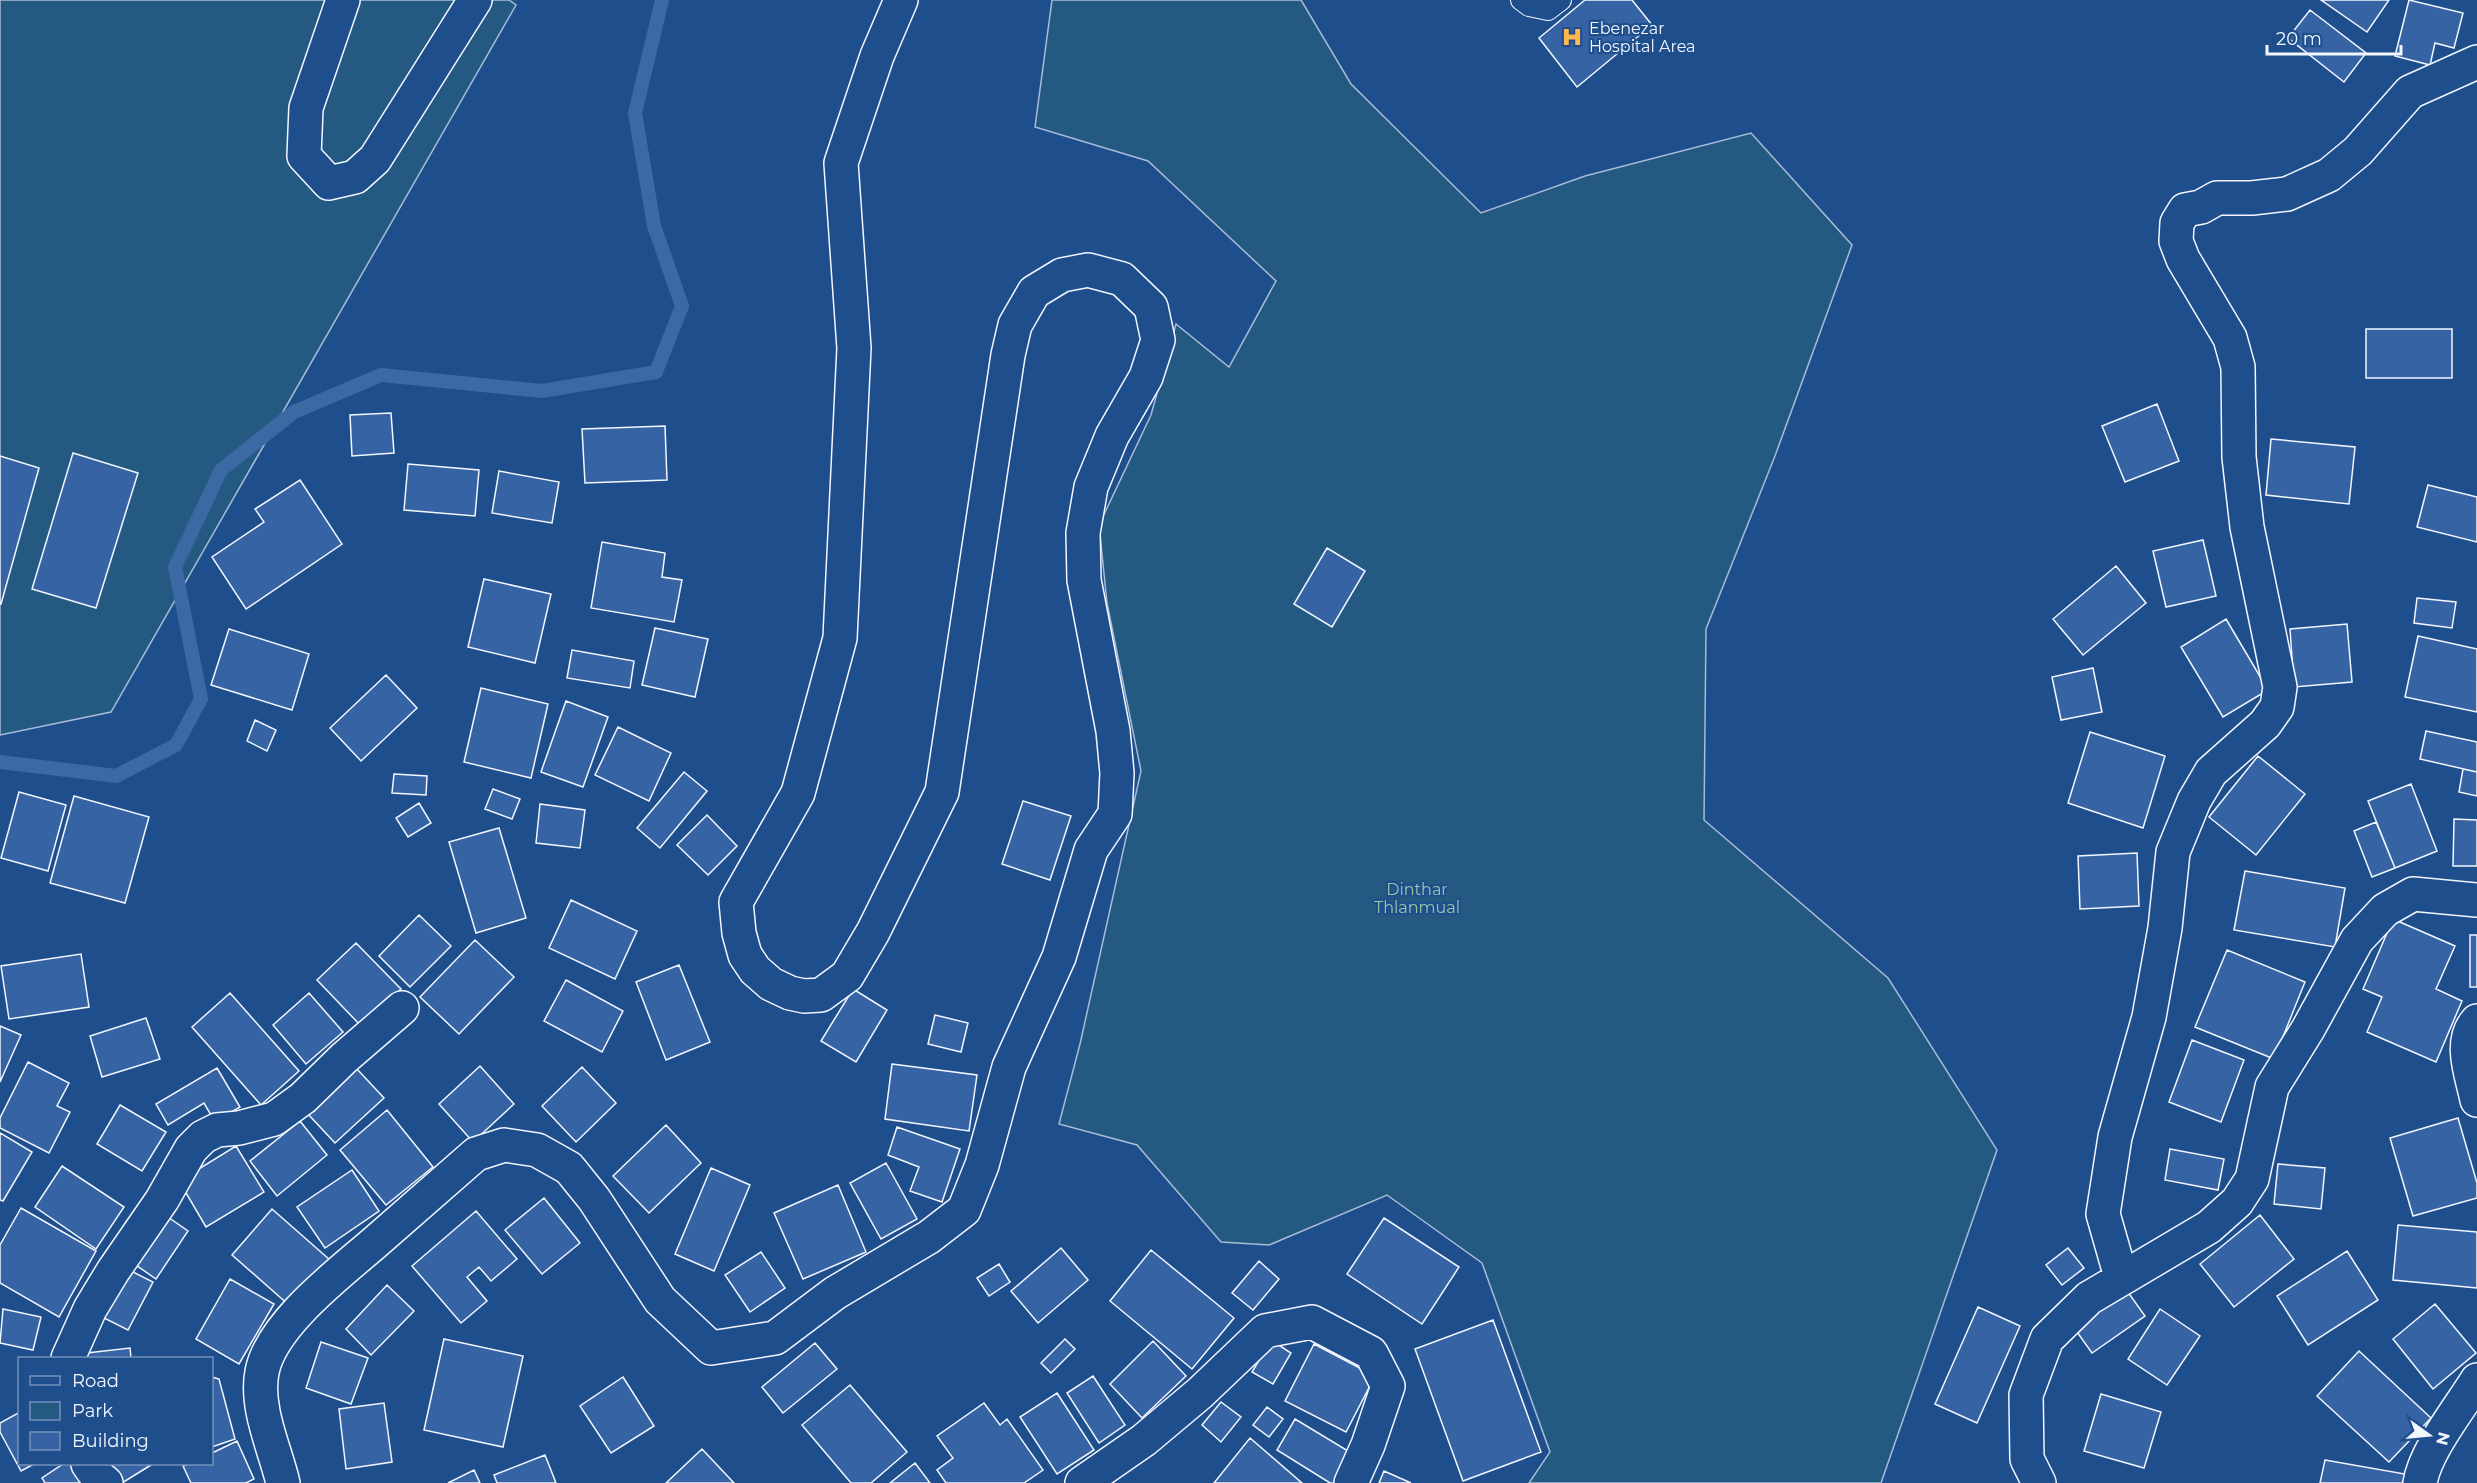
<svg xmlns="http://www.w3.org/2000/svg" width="2477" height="1483" viewBox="0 0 2477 1483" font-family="Montserrat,sans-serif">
<rect width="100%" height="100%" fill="#1f4e8c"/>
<path fill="#245a82" stroke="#a8bbd7" stroke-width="1.5" d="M0 0H509L516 5 111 712 0 735Z
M1052 0H1301L1351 84 1481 213 1585 176 1751 133 1852 245 1775 456 1706 629 1704 820 1888 978 1997 1150 1881 1483H1529L1550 1452 1482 1263 1387 1195 1269 1245 1221 1242 1137 1145 1059 1124 1080 1044 1141 771 1107 603 1099 525 1151 415 1176 324 1229 367 1276 281 1148 161 1035 127Z"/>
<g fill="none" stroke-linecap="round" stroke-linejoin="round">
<path stroke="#3b69a3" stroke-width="14" d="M0 762 116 776 176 745 201 699 175 567 221 470 294 412 381 375 542 391 656 372 682 306 654 226 635 113 662 0"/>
</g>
<path fill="#3563a3" stroke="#f2f6ff" stroke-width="1.5" d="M1585 0H1632L1652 25 1577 87 1539 38Z
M2321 0H2389L2367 32Z
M2409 0 2463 13 2454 48 2435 43 2430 65 2395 56Z
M2310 10 2366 53 2344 82 2288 38Z
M2366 329H2452V378H2366Z
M2157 404 2179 461 2125 482 2102 426Z
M391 413 394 453 352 456 350 415Z
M665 426 667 480 585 483 582 429Z
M2271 439 2355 447 2349 504 2266 495Z
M73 453 138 473 96 608 32 589Z
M0 456 39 468 1 604H0Z
M408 464 479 470 475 516 404 510Z
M499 471 559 482 552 523 492 513Z
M300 480 342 544 246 609 212 557 264 522 255 509Z
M2428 485 2477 497V542L2417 527Z
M2203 540 2216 596 2166 607 2153 551Z
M602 542 665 553 662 577 682 580 674 622 591 608Z
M1327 548 1365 571 1332 627 1294 604Z
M2116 566 2146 603 2083 655 2053 619Z
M484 579 551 594 535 663 468 647Z
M2417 598 2456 602 2452 628 2414 623Z
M2226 619 2268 690 2223 717 2181 647Z
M2347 624 2352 682 2294 687 2290 629Z
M655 628 708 639 695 697 642 685Z
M229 629 309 654 292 710 211 685Z
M2418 636 2477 649V712L2405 697Z
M572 650 634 661 630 688 567 678Z
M2093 668 2102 712 2061 720 2052 677Z
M386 675 417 708 361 761 330 728Z
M481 688 548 704 531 778 464 762Z
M566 701 608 717 583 787 541 772Z
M255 720 276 730 267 751 247 741Z
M618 727 671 753 649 801 595 775Z
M2426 731 2477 742V772L2420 759Z
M2090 732 2165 756 2143 828 2068 803Z
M2258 756 2305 794 2256 855 2209 817Z
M2463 769 2477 772V796L2459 792Z
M684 772 707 791 660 848 637 828Z
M394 774 427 776 426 795 392 793Z
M2411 784 2437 851 2395 868 2368 801Z
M493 789 520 799 512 819 485 809Z
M19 792 66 805 48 871 1 858Z
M74 796 149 817 125 903 50 883Z
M1023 801 1071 816 1050 880 1002 864Z
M419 803 431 823 408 837 396 818Z
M540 804 585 810 580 848 536 843Z
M707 815 737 846 708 875 677 845Z
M2454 819 2477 820V866H2453Z
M2376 822 2395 868 2372 877 2354 831Z
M499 828 526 918 476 933 449 842Z
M2137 853 2139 906 2080 909 2078 856Z
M2245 871 2345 888 2335 947 2234 930Z
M571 900 637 931 615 979 549 948Z
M419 915 451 946 410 987 379 956Z
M2393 919 2455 946 2436 989 2462 1001 2436 1062 2367 1032 2382 997 2363 989Z
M2470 935H2477V987H2470Z
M475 940 514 977 459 1034 420 997Z
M356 943 401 989 362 1027 317 980Z
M2227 950 2305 982 2274 1059 2195 1027Z
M81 954 89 1007 9 1019 1 966Z
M679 965 710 1042 666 1060 636 982Z
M566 980 623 1011 602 1052 544 1021Z
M853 989 887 1010 856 1062 821 1041Z
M230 993 299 1071 261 1105 192 1027Z
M309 993 343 1032 306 1064 273 1025Z
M935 1015 968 1023 961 1052 928 1044Z
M146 1018 160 1059 102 1077 90 1036Z
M0 1026 21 1035 0 1082Z
M2192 1040 2244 1060 2221 1122 2169 1102Z
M28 1062 69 1083 57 1106 70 1112 49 1153 0 1128V1118Z
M892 1064 977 1075 969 1131 885 1119Z
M480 1066 514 1104 473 1142 439 1104Z
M582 1067 616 1103 576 1142 542 1106Z
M217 1068 240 1107 215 1122 204 1103 168 1125 156 1104Z
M356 1068 384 1098 335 1143 307 1113Z
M120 1105 166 1132 142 1171 97 1144Z
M387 1110 433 1167 386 1205 340 1150Z
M2458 1118 2477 1183V1198L2413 1216 2390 1138Z
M300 1121 327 1155 277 1196 250 1161Z
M666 1125 701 1163 649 1213 613 1176Z
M897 1127 960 1149 942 1202 910 1191 919 1167 888 1155Z
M0 1133 32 1152 3 1201 0 1200Z
M236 1146 264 1192 206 1227 179 1181Z
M2170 1149 2224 1159 2218 1190 2165 1180Z
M886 1163 917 1219 881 1239 850 1183Z
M2278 1164 2325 1168 2321 1209 2274 1204Z
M62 1166 124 1207 96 1249 35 1207Z
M711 1168 750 1185 714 1271 675 1254Z
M352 1170 379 1211 325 1248 297 1207Z
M838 1185 866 1252 803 1279 774 1213Z
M544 1198 580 1243 542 1274 505 1230Z
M21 1208 96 1251 59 1317 0 1283V1245Z
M272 1209 330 1260 290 1306 232 1255Z
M476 1211 517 1259 491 1281 479 1267 467 1277 487 1301 461 1323 412 1266Z
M162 1213 188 1231 156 1279 130 1261Z
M2260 1215 2294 1259 2234 1307 2200 1264Z
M1384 1218 1459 1267 1422 1324 1347 1274Z
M2398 1225 2477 1232V1288L2393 1280Z
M1061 1248 1088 1280 1038 1323 1011 1291Z
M2068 1248 2084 1268 2062 1285 2046 1265Z
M1151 1250 1234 1318 1192 1369 1110 1301Z
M2347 1251 2378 1300 2308 1345 2277 1296Z
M761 1252 785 1288 750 1312 725 1275Z
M1259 1261 1279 1279 1253 1310 1232 1293Z
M999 1264 1010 1282 989 1296 977 1278Z
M123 1267 153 1282 128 1330 98 1315Z
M230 1279 274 1304 239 1364 196 1339Z
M387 1285 414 1311 371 1355 346 1329Z
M2125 1288 2145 1316 2092 1353 2072 1325Z
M2435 1304 2476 1353 2433 1389 2393 1339Z
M1978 1307 2020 1326 1977 1423 1935 1404Z
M3 1309 41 1317 33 1350 0 1343Z
M2160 1309 2200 1336 2167 1385 2128 1359Z
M1493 1320 1541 1452 1463 1481 1415 1349Z
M444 1339 523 1356 503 1447 424 1430Z
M1065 1339 1075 1349 1051 1373 1041 1363Z
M1271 1340 1291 1353 1273 1384 1252 1372Z
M1153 1341 1186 1376 1142 1418 1110 1384Z
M321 1342 368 1358 351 1404 306 1388Z
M815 1343 837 1369 783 1413 762 1387Z
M1314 1344 1375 1376 1346 1432 1285 1401Z
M130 1348 131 1358H78V1354Z
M2359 1351 2431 1418 2389 1462 2317 1396Z
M1093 1376 1125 1425 1099 1443 1067 1393Z
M212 1377 219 1379 235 1439 212 1447Z
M623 1377 654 1426 611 1453 580 1406Z
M850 1385 907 1452 871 1483H851L802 1425Z
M1057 1393 1094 1450 1057 1474 1020 1417Z
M2101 1394 2161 1412 2144 1468 2084 1451Z
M1221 1402 1241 1417 1221 1442 1202 1425Z
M384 1403 392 1462 346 1469 339 1409Z
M984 1403 1000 1425 1007 1419 1043 1470 1024 1483H946L937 1470 953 1458 937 1436Z
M1267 1407 1283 1419 1269 1437 1253 1425Z
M20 1412V1464H34L21 1471 0 1432V1423Z
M1295 1419 1353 1454 1335 1483H1330L1277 1450Z
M1250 1438 1302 1483H1214Z
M237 1441 254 1479 246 1483H191L183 1466 189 1464H212V1453Z
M702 1449 734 1483H666Z
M545 1455 556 1483H497L494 1475Z
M2325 1460 2405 1474 2403 1483H2320Z
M915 1463 930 1483H890Z
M63 1464H75L88 1483H45L42 1478Z
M104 1464H150L151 1465 122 1483Z
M474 1470 480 1483H448Z
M1384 1471 1411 1483H1379Z"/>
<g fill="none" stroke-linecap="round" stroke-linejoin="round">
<g stroke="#f2f6ff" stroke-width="22">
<path id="service" d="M1521 0 1529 6 1548 10 1561 0"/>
</g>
<g stroke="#f2f6ff" stroke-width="36">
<path id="minor" d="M2477 1021C2458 1042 2472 1075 2477 1100
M2121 1277 2103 1214 2115 1137 2149 1017 2165 928 2173 852 2194 801 2211 772 2265 724 2277 707 2280 687 2247 527 2239 457 2238 367 2230 338 2183 259 2176 241 2177 223 2185 210 2201 207 2217 198H2252L2287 194 2329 175 2358 151 2410 92 2477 62
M68 1358 90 1309 113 1271 162 1200 191 1149 203 1137 217 1130 239 1128 274 1119 303 1098 344 1058 402 1008
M88 1464 95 1474 106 1483
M1082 1483 1144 1440 1200 1393 1265 1331 1312 1322 1371 1353 1388 1386 1368 1445 1351 1483
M2039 1483 2027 1459 2026 1395 2047 1339 2089 1298 2209 1227 2237 1202 2252 1179 2272 1087 2308 1029 2357 940 2385 910 2413 894 2477 900
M2420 1483C2425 1451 2460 1408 2477 1380"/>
</g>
<g stroke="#f2f6ff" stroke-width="36">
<path id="tertiary" d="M343 0 306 108 304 156 329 183 355 177 375 159 475 0
M283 1483C275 1449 255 1408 262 1372 271 1323 344 1270 380 1238 412 1210 444 1182 476 1154L504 1145 537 1150 569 1168 594 1199 660 1300 711 1348 775 1338 835 1293 929 1237 964 1210 982 1165 1009 1067 1059 957 1091 850 1115 814 1117 773 1113 731 1084 580 1083 533 1091 487 1112 436 1146 377 1158 340 1151 307 1122 279 1088 270 1062 275 1034 292 1015 325 1008 355 942 792 873 932 847 976 821 995 804 996 790 993 771 984 755 970 745 955 739 933 736 902 798 793 840 638 854 348 841 163 877 56 901 0"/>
</g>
<use href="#service" stroke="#1f4e8c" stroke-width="20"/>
<use href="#minor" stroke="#1f4e8c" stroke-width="33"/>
<use href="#tertiary" stroke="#1f4e8c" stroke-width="33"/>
</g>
<defs>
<g id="hospital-bare" transform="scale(1.62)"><path d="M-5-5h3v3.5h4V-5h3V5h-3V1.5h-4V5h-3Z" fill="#ffb74d" stroke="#1f4e8c" stroke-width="2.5" paint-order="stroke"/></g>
</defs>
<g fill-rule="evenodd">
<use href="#hospital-bare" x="1572" y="37"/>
</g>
<g text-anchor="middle" stroke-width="4.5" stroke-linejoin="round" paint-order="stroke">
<g font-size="16" fill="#f2f6ff" stroke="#1f4e8c" text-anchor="start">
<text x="1589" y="34">Ebenezar<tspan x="1589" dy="18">Hospital Area</tspan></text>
</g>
<g font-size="16" fill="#97c8a6" stroke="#1f4e8c">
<text x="1417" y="895">Dinthar<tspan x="1417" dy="18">Thlanmual</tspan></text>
</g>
</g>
<rect x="18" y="1357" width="195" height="108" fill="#1f4e8c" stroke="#7391ba" stroke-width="1.5"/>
<rect x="30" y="1376" width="30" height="9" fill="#1f4e8c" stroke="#7391ba" stroke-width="1.5"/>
<text x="72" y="1387" font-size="18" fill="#f2f6ff">Road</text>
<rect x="30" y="1402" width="30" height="18" fill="#245a82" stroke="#7391ba" stroke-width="1.5"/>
<text x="72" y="1417" font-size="18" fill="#f2f6ff">Park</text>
<rect x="30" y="1432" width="30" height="18" fill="#3563a3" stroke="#7391ba" stroke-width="1.5"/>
<text x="72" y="1447" font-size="18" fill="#f2f6ff">Building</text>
<g transform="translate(2429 1435) rotate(105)" stroke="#1f4e8c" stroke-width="4.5" paint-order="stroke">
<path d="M0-4.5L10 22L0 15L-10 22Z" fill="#f2f6ff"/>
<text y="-9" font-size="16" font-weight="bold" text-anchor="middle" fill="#f2f6ff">N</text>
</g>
<path d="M2267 45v9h134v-9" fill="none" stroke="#f2f6ff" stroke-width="3"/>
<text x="2276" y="45" font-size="18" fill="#f2f6ff" stroke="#1f4e8c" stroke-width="4.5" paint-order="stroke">20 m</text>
</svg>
